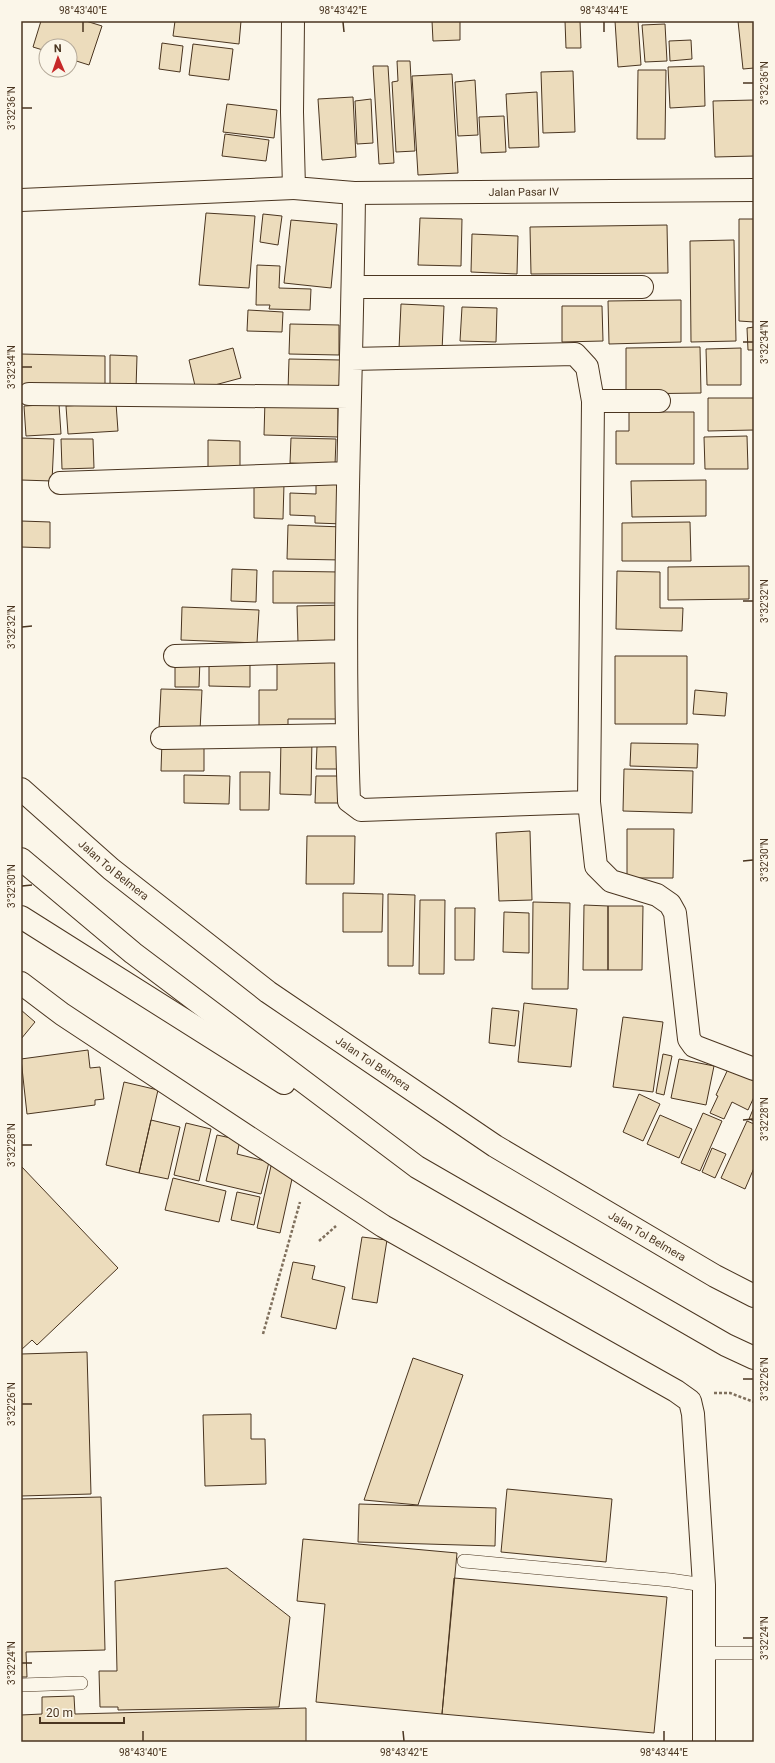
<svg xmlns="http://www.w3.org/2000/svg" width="775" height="1763" viewBox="0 0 775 1763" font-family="Roboto,sans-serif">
<rect width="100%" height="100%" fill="#fbf6e9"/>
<path fill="#ecdcbc" stroke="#4a3520" d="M41 21H86L102 26 89 65 70 59V46H46V51L33 47Z
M175 21H241L239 44 173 36Z
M432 21H460V40L433 41Z
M565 21H580L581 48H566Z
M615 21H638L641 65 618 67Z
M738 21H754V68L743 69Z
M665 24 667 61 645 62 642 25Z
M691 40 692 59 670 61 669 41Z
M162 43 183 46 180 72 159 69Z
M193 44 233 49 229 80 189 75Z
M397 61H410L415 151 396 152 392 82 398 81Z
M373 66H388L394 163 379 164Z
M704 66 705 106 670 108 668 67Z
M638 70H666L665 139H637Z
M573 71 575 132 543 133 541 72Z
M452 74 458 173 418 175 412 76Z
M475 80 478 135 458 136 455 82Z
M537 92 539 147 509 148 506 94Z
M353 97 356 157 322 160 318 99Z
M371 99 373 143 357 144 355 101Z
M754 100V156L715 157 713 101Z
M227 104 277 110 274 138 223 132Z
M504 116 506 152 481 153 479 117Z
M225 134 269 140 266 161 222 156Z
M206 213 255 216 249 288 199 285Z
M263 214 282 216 278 245 260 242Z
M420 218 462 219 461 266 418 265Z
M739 219H754V322L739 321Z
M291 220 337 224 331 288 284 283Z
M667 225 668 273 531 274 530 227Z
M472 234 518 236 517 274 471 272Z
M734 240 736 341 691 342 690 241Z
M257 265 280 266 279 288 311 289 310 310 269 309 270 305H256Z
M681 300V342L609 344 608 301Z
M401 304 444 306 442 351 399 349Z
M562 306H602L603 341 562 342Z
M462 307 497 308 496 342 460 341Z
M248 310 283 312 282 332 247 331Z
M290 324 339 325V355L289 354Z
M754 327V350H748L747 328Z
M700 347 701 393 626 394V348Z
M233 348 241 378 196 390 189 360Z
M741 348V385H707L706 349Z
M21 354 105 356V389L21 388Z
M110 355 137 356 136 389H110Z
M289 359 341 360 340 391 288 390Z
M708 398H754V430L708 431Z
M265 400 338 402V437L264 435Z
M116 403 118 431 68 434 66 406Z
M59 404 61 434 26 436 24 406Z
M629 412H694V464H616V431H629Z
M747 436 748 469H705L704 437Z
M21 438 54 439 52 481 21 480Z
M291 438 336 439 335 465 290 463Z
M61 439H93L94 468 62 469Z
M208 440 240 441V469L208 468Z
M706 480V516L632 517 631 481Z
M254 483 284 484 283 519 254 518Z
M316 483 344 484V524L315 523V516L290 515V493L316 494Z
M21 521 50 522V548L21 547Z
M690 522 691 561H622V523Z
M288 525 343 527 342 560 287 559Z
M749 566V599L668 600V567Z
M232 569 257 570 256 602 231 601Z
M273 571 340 572V603H273Z
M617 571 660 572V608H683L682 631 616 629Z
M342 605V641L298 643 297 606Z
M182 607 259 610 257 643 181 640Z
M615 656H687V724H615Z
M209 658H250V687L209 686Z
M175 659H200L199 687H175Z
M277 659H340V719H288V728H259V690H277Z
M161 689 202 690 200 731 159 729Z
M695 690 727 693 725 716 693 714Z
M281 738H312L311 795 280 794Z
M162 741 204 742V771H161Z
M631 743 698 744 697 768 630 766Z
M317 746H339L338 769H316Z
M624 769 693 771 692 813 623 811Z
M240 772H270L269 810H240Z
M184 775 230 776 229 804 184 803Z
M316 776H343L342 803H315Z
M627 829H674L673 878H627Z
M530 831 532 900 499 901 496 833Z
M307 836H355L354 884H306Z
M343 893 383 894 382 932H343Z
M388 894 415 895 413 966H388Z
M420 900H445L444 974H419Z
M533 902 570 903 568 989H532Z
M584 905 608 906V970H583Z
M608 906H643L642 970H608Z
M455 908H475L474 960H455Z
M504 912 529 913V953L503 952Z
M524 1003 577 1009 571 1067 518 1062Z
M492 1008 519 1011 515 1046 489 1043Z
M21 1010 35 1022 21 1039Z
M623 1017 663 1022 653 1092 613 1087Z
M88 1050 90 1068 100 1067 104 1099 95 1100V1105L27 1114 21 1059Z
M663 1054 672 1056 664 1095 656 1093Z
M679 1059 714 1066 706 1105 671 1098Z
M728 1069 754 1081V1097L748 1110 732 1102 724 1119 710 1113 718 1096 716 1095Z
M124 1082 158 1090 139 1173 106 1165Z
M639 1094 660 1104 643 1141 623 1132Z
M754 1107V1121L749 1119Z
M703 1113 722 1121 700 1171 681 1163Z
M660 1115 692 1129 679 1158 647 1144Z
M151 1120 180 1127 168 1179 139 1173Z
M747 1121 754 1124V1168L745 1189 721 1178Z
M186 1123 211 1129 199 1181 174 1175Z
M217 1135 240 1140 237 1154 269 1162 261 1194 206 1181Z
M712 1148 726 1154 715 1178 702 1172Z
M21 1166 118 1268 37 1345 32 1340 21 1350Z
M271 1166 294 1170 280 1233 257 1228Z
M173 1178 226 1191 219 1222 165 1210Z
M237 1192 260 1197 254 1225 231 1220Z
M362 1237 387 1240 377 1303 352 1299Z
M293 1262 315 1266 312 1279 345 1287 336 1329 281 1317Z
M87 1352 91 1494 21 1496V1354Z
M413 1358 463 1375 418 1505 364 1500Z
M251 1414V1439H265L266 1484 205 1486 203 1415Z
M507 1489 612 1499 606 1562 501 1552Z
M101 1497 105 1650 26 1652 27 1677H21V1499Z
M359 1504 496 1508 495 1546 358 1542Z
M303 1539 457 1553 442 1714 316 1702 325 1604 297 1601Z
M227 1568 290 1617 279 1707 118 1710V1707H100L99 1671H117L115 1581Z
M454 1578 667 1597 654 1733 442 1714Z
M74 1696 75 1714 306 1708V1742H21V1715L42 1714V1697Z"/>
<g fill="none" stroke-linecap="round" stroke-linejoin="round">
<g stroke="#4a3520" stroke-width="14">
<path id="lane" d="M464 1561 670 1580 704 1585
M704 1653H754
M21 1685 81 1683"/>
</g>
<g stroke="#4a3520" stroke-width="24">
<path id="street" d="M354 193C352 396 341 598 349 801L361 810 589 802
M21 200 294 188
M353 287H642
M351 359 575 354 587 367 593 401 589 802 596 866 611 881 657 895 670 904 675 913 689 1039 694 1046 754 1069
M29 394 349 397
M593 401H659
M60 483 347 473
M175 656 346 651
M162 738 346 735
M21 983 62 1014 383 1226 676 1391 690 1401 693 1414 704 1585V1742"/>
</g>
<g stroke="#4a3520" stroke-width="24">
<g id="secondary">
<path id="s1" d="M293 21 292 112 294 188 354 193 754 190"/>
</g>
</g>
<g stroke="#4a3520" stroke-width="24">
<g id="highway">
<path id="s2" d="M21 789 111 869 268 992 495 1146 715 1276 754 1296"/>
<path d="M21 859 133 953 417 1167 726 1345 754 1358"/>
<path d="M21 917 284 1083"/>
</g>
</g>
<path stroke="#7f6f5c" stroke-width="2.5" stroke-dasharray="3 2" stroke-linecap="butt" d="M319 1241 336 1226
M263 1334 300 1202
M714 1393H730L754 1402"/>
<use href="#lane" stroke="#fbf6e9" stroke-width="13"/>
<use href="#street" stroke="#fbf6e9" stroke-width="22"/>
<use href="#secondary" stroke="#fbf6e9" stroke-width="22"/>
<use href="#highway" stroke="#fbf6e9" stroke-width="22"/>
</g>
<path fill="none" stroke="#4a3520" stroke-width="1.5" d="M83 22V32M343 22 344 32M604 22V32M743 83H753M22 108H32M743 342H753M22 367H32M743 601H753M22 627 32 626M743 861 753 860M22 886 32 885M743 1120 753 1119M22 1145H32M743 1379H753M22 1404H32M743 1638H753M22 1663H32M143 1731V1741M403 1731 404 1741M664 1731V1741"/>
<g text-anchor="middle" stroke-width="3" stroke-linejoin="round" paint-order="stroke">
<g font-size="11" fill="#4a3520" stroke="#fbf6e9">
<text dy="4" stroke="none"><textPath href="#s1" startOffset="397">Jalan Pasar IV</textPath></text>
<text dy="4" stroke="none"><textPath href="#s2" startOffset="123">Jalan Tol Belmera</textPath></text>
<text dy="4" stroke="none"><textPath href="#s2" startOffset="447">Jalan Tol Belmera</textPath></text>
<text dy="4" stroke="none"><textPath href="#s2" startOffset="771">Jalan Tol Belmera</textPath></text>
</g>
</g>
<rect width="775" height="1763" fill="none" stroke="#fbf6e9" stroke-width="44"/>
<g transform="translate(58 58) rotate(358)"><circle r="19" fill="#fbf6e9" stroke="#b4a999"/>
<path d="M0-3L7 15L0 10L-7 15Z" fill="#c62828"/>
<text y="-6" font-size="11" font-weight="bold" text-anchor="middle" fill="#4a3520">N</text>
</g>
<path d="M40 1717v6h84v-6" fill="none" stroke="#4a3520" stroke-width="2"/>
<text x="46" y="1717" font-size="12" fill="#4a3520" stroke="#fbf6e9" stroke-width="3" paint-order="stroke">20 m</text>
<rect x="22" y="22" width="731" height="1719" fill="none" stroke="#4a3520" stroke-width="1.5"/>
<g font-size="10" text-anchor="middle" fill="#4a3520">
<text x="83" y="14">98°43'40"E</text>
<text x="343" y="14">98°43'42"E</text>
<text x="604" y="14">98°43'44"E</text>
<text transform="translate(764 83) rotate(-90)" y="4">3°32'36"N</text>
<text transform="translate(11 108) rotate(-90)" y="4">3°32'36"N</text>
<text transform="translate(764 342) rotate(-90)" y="4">3°32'34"N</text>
<text transform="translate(11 367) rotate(-90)" y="4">3°32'34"N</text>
<text transform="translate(764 601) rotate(-90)" y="4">3°32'32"N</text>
<text transform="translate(11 627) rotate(-90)" y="4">3°32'32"N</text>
<text transform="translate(764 860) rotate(-90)" y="4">3°32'30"N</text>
<text transform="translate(11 886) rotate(-90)" y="4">3°32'30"N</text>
<text transform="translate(764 1119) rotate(-90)" y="4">3°32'28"N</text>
<text transform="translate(11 1145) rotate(-90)" y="4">3°32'28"N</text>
<text transform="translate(764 1379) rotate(-90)" y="4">3°32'26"N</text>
<text transform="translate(11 1404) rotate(-90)" y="4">3°32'26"N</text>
<text transform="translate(764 1638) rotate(-90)" y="4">3°32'24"N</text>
<text transform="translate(11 1663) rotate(-90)" y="4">3°32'24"N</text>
<text x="143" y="1756">98°43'40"E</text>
<text x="404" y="1756">98°43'42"E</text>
<text x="664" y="1756">98°43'44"E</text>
</g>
</svg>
